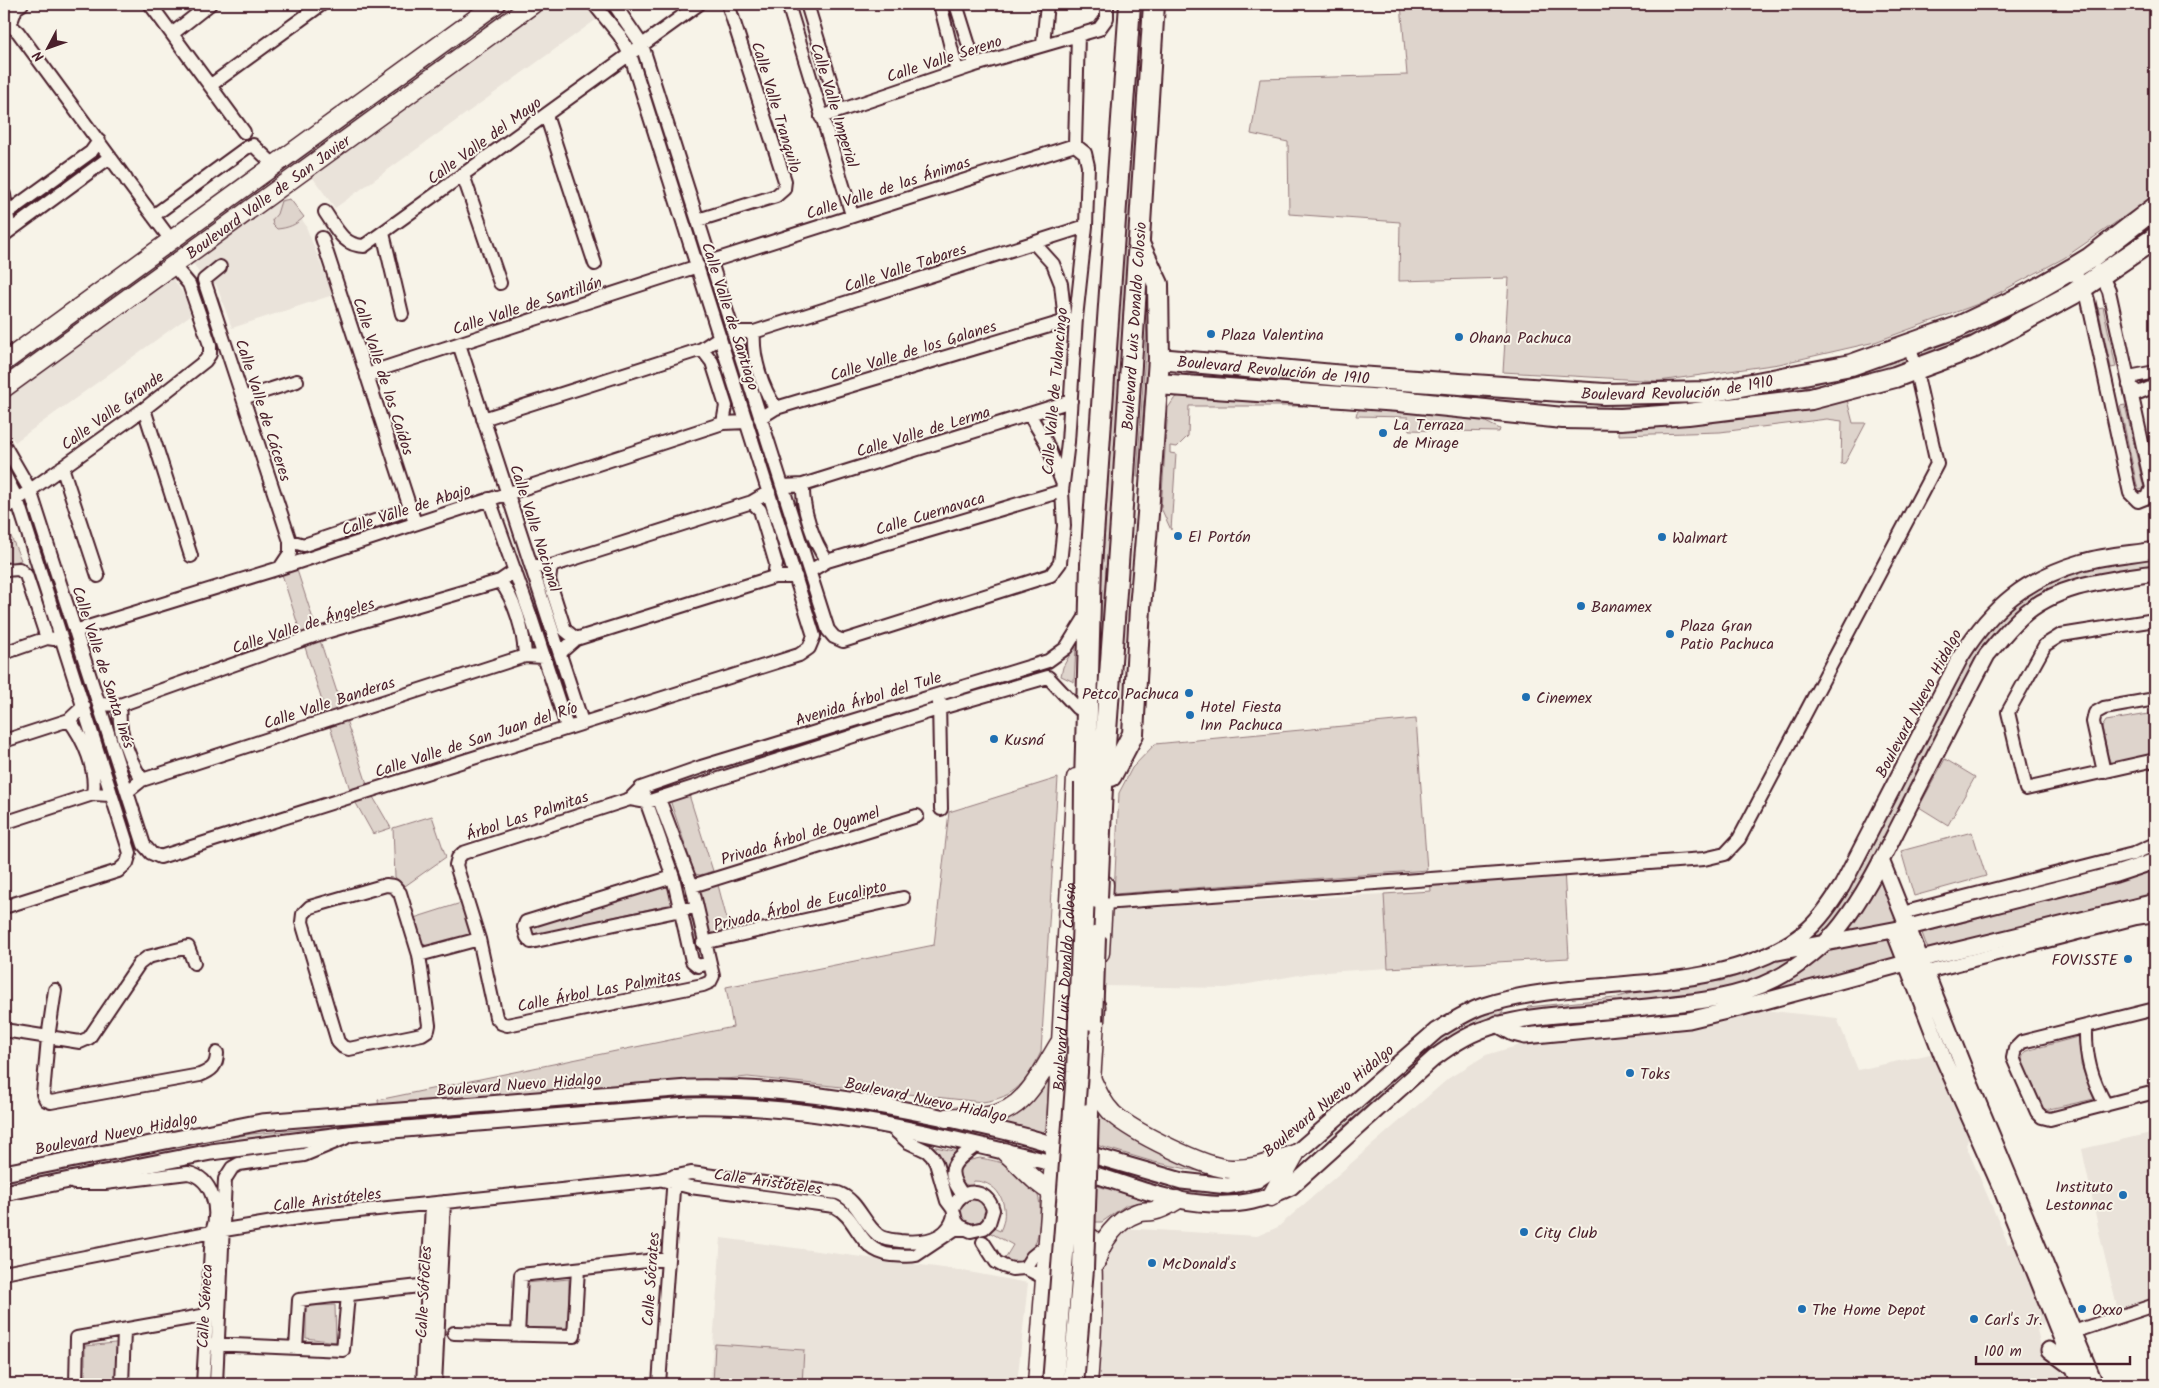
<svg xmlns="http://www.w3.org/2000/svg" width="2159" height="1388" viewBox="0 0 2159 1388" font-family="Kalam,sans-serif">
<rect width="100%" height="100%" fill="#f7f3e8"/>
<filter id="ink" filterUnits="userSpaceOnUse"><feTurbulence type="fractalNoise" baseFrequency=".02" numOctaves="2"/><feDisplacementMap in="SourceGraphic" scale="10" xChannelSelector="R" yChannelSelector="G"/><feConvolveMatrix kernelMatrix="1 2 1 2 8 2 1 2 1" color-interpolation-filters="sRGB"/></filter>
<g filter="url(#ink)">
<path fill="#eae3da" d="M545 4H585L597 19 335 208 310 174Z
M283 195 305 224 333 295 232 328 216 284 208 288 192 261Z
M172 277 188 301 192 314 15 442 4 427V400Z
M1384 894 1388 968 1310 973 1226 988 1104 986 1108 909Z
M1764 1010 1837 1018 1858 1070 1935 1053 1970 1135 1966 1145 2008 1244 2014 1241 2046 1316 2043 1324 2037 1330 2043 1354 2056 1365 2072 1384H1094L1100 1264 1122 1228 1257 1236 1278 1227 1449 1078 1486 1055 1520 1045 1677 1027Z
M2155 1132V1304L2119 1315 2101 1241 2082 1149Z
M721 1238 958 1270 1028 1283 1017 1384H710Z"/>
<path fill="#ded4cc" stroke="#947a7c" d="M506 4H518L482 30 478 24Z
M1139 4H1147L1105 636 1093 753 1098 635Z
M1401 4H2155V192L2144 203 2064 258 1978 304 1875 342 1779 364 1659 381 1503 372 1509 278 1399 281 1400 222 1289 214 1288 142 1251 134 1260 79 1407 75Z
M458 39 462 44 275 180 271 175Z
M253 189 257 194 5 378 4 371Z
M290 199 304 217C296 225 288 228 277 229L273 225 272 220 277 214 281 201Z
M2155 219V227L2150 231 2097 266V261Z
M2056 286 2060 291 2022 313 1930 354H1922L1923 349Z
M1148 307 1150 308 1153 321 1148 391 1144 401 1139 477H1137Z
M2103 307 2116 367 2111 368 2098 308Z
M1904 356 1908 357 1909 360 1906 363 1846 379 1772 395V389Z
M1197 371 1318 380V386L1197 378Z
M1383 388 1552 398V401L1529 403 1384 391Z
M1179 396 1303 403V406H1189L1188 436 1177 447 1170 446V453L1176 454 1171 530 1161 508 1168 408 1174 399Z
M1847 400 1853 423H1866L1845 463 1841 464 1842 421 1827 419 1720 432 1619 435V426C1696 425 1772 419 1847 400Z
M1610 402H1697C1668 407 1641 408 1611 408Z
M2125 405 2144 489 2138 490 2120 406Z
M1361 409 1473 416 1500 429 1499 432 1409 430 1408 417 1356 416 1357 412Z
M4 520 21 560 4 565Z
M2155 554V567L2018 613 1865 879 1826 935 1795 947 1815 931 1963 664 1994 618 2033 588 2083 568Z
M295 564 369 790 391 828 373 834 352 796 280 568Z
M1074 647H1076L1074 682 1061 676 1063 667Z
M1041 667 1042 671 963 696 962 691Z
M930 700 931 707 652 794 650 790Z
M2155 713V758L2113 769 2108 756 2102 727 2106 721Z
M1416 719 1427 870 1114 894 1119 793 1132 768 1155 744Z
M1945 759 1975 777 1948 825 1919 807Z
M1058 778 1041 1052C1027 1081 1015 1098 982 1102L748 1077 379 1110 378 1100 733 1027 726 987 934 945 949 812Z
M689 795 713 871 700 875 695 874 671 803 672 799Z
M658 803 685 885 700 955 695 956 653 804Z
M432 816 446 857 405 886 395 877 393 828Z
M1972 832 1986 876 1914 896 1901 851Z
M2155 850V856L1919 919 1914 917 1917 915 2127 861Z
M2155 867V898L1929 952 1922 933 1977 919 2015 904Z
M1564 869 1569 958 1388 968 1384 894 1431 891 1430 879Z
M1881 873 1900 923 1838 937 1859 913Z
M667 885 672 904 533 935 531 927Z
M718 885 730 931 712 933 707 930 698 893 703 889Z
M461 903 471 935 427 946 422 943 414 918Z
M1884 938 1890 941 1898 960 1838 977 1763 994V990L1826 949Z
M1802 955 1759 981 1721 992 1526 1013V1009L1528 1007 1615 998 1641 990 1721 981 1745 974 1769 963Z
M1506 1006 1502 1013 1503 1019 1485 1023 1304 1167 1302 1165 1365 1107 1388 1080 1414 1056 1458 1023Z
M1682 1008 1685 1010 1680 1013 1531 1030 1529 1025Z
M2081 1036V1065L2094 1099 2045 1110 2041 1105 2023 1064C2022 1058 2022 1056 2026 1051Z
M1049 1071 1046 1129 1043 1132 991 1121Z
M738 1095 871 1109 988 1136V1139L738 1104 360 1131 4 1189V1181L182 1146 251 1134 672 1096Z
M1095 1099 1216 1175 1154 1162 1093 1144Z
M931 1146 963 1153 956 1158 958 1194 950 1200Z
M980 1158C1002 1162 1007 1163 1024 1178 1027 1181 1032 1185 1035 1189 1045 1204 1040 1247 1026 1258 1020 1264 1012 1262 1004 1260L1013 1245 989 1232 991 1227 1000 1231C1011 1210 1001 1181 974 1181L972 1187 958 1181V1168L962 1162Z
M1099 1170 1203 1194 1227 1196 1258 1188 1261 1196 1227 1200 1197 1196Z
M1091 1184 1148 1201 1126 1205 1102 1222H1093Z
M959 1211a14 14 0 1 1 28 0a14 14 0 1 1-28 0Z
M569 1279 568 1328H525L526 1283Z
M335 1305 336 1342 306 1338V1306Z
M125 1342 124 1384H85V1346Z
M715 1344 804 1350 802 1384H713Z"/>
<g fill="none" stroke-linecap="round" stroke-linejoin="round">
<g stroke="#4a1f2b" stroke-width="16">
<path id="minor" d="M150 4 244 132
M614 4 642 45 828 630 834 637 843 641 1051 575 1060 563 1064 526 1062 491 1068 442 1076 318 1086 226 1088 166 1085 153 1075 145
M788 4 852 215
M807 4 839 109
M940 4 957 71
M956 4 975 65
M4 24 10 25 18 32 126 179
M10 25 16 8 22 4
M172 34 210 4
M1043 44 1047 4
M211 85 322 4
M546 115 595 264
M821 117 975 65 1099 29 1107 18V4
M1075 145 1078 35
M463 175 500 283
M127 181 171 240
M4 195 8 219
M325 212C336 228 343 246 364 246L699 4
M7 213 91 152 99 141
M153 216 246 148 253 145 274 165
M698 220 776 196 784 189 785 181 728 4
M383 233 402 314
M4 235 110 157
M322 238 415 523
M1034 243 1053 264 1061 284 1065 321
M712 261 1075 145
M220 267 204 280 290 541V553L280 568
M2072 269 2084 287 2088 300 2130 493 2138 501 2148 497 2152 488 2109 291 2099 270
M733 332H754L1086 226
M754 332C752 357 762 388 776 408
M459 344 582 722
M702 349 712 362 726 406 723 423
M2155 372 2134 376 2129 385 2138 393 2155 386
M367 377 378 370 698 266
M243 398 297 381
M144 409 191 556
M1029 414 1046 442 1062 482
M760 418 776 408 1076 318
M483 419 702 349 720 337
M4 445 30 490 144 845 151 853 160 857 799 655 809 648 814 636 630 54 620 36 594 4
M62 467 98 576
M4 474 17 499 130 853 127 863 118 871 4 907
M803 485C802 509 813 541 827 561
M783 486 803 485 1071 401
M489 499 530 614 567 727
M752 502 760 510 776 564 774 577
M4 509 144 409 205 361 210 354V345L189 284 173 265
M290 541 304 545 410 509
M532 566H551L752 502 769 492
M551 566 549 580 565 630 576 639
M4 570 19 569 26 575 47 638
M810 571 827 561 1062 491
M500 581C515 600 524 632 525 656
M2155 620 2061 635 2045 645 2008 712 2026 789 2155 760
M75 631 280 568 723 423 747 422
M4 653 47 638 54 639
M560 653 576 639 774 577H796
M939 701 941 809
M99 704 120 705 319 634 500 581 515 571
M120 705C117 730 129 759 142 780
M69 720C84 739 97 770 93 794
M4 741 69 720 84 706
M2104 772 2093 722 2095 713 2104 708 2155 699
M128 791 142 780 525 656 544 657
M644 795 673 877 692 961 698 966 709 963
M630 799 647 802 941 708 1048 677 1077 708
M659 799 692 886 713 976 710 982 703 985 507 1025 501 1023 496 1017 479 939 456 865 458 858 463 853 630 799 641 788 701 767 1048 661 1066 648 1086 616
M4 823 93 794 111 795
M673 877 526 922 524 927 527 937 531 942 695 907
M386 885 394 886 400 893 419 955 429 1025 428 1030 422 1034 349 1049 343 1047 338 1042 302 922 303 914 310 907Z
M692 886 917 816
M1103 903 1704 859 1725 854 1739 839 1937 464 1910 345
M1902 913 2133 854 2155 844
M703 943 903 898
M419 955 479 939
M1918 968 1927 972 2136 918 2155 915
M55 990 48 1038 43 1094 46 1100 51 1102 200 1075C212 1070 217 1066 217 1053
M2155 1009 2022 1042 2015 1049 2013 1058 2037 1112 2042 1117 2050 1119 2155 1092
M2086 1026C2085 1056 2091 1079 2106 1105
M4 1030 80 1042 89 1038 139 964 148 957 188 947 194 963
M891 1127 908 1142 927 1151 932 1156 936 1163 947 1201 953 1209 956 1221 960 1226 971 1231 984 1228 989 1223 993 1210C987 1187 960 1187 953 1209
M663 1180 690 1187 834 1206C860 1219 857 1251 892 1255 900 1255 908 1257 916 1255L955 1229H965
M74 1183H105L188 1173C213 1178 220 1210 212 1232L203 1384
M963 1195C943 1169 953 1162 977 1145
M983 1242 996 1262 1003 1266 1012 1269 1025 1268 1045 1278
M1025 1268 1032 1257 1048 1244
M4 1273 212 1232 310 1216 658 1180 691 1173 838 1193C858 1200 862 1222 878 1235 884 1240 892 1240 900 1241 920 1243 949 1241 954 1215
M454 1333 574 1336 578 1269
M518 1335 521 1275 656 1260H668
M2064 1335 2155 1305
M210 1344 343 1350 348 1295
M296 1348 299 1300 428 1285
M76 1384 77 1338 207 1315
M122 1384 124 1331
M216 1384 225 1179 232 1168 239 1164 304 1155 345 1138
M423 1384 432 1204
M435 1384 444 1202
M659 1384 674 1176"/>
</g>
<g stroke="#4a1f2b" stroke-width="19">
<path id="tertiary" d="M1881 860 1967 1076 2095 1384
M1894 931 1944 1060 2001 1188 2080 1384
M1778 952 1909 927 2116 874 2155 861
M1497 1024 1513 1033 1525 1036 1689 1020 1739 1008 1921 959 2155 902
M4 1173 261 1122 688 1088C774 1086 860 1100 945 1118 976 1125 1008 1131 1038 1140 1049 1143 1056 1148 1067 1148L1182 1181 1228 1186 1257 1180 1295 1154 1436 1031C1451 1022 1466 1012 1483 1006 1582 973 1721 1000 1804 933 1820 920 1831 903 1842 886L1961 656C1993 606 2025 579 2083 562 2106 555 2132 554 2155 550
M4 1193 211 1152 356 1133 688 1106C817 1103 948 1137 1072 1168 1118 1180 1163 1202 1211 1204 1241 1206 1264 1200 1291 1187L1434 1058C1453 1044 1473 1031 1497 1025 1536 1014 1587 1013 1628 1009 1677 1003 1730 1002 1775 979 1797 968 1827 944 1842 924 1866 893 1884 855 1902 820 1930 765 1958 710 1987 655 1998 642 2008 629 2021 617 2057 584 2109 580 2155 573
M2049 1350 2072 1367"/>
</g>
<g stroke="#4a1f2b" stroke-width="21">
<g id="secondary">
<path d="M4 362 496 4"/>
<path id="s1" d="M4 388 533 4"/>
<path d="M1100 953 1104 884"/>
<path d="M1091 1078C1097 1091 1103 1104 1113 1114 1133 1132 1205 1168 1231 1169 1254 1170 1274 1161 1295 1154"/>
<path d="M946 1118C960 1116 974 1118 988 1116 1026 1110 1041 1073 1059 1044"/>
<path d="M1088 1127 1096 1006"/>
<path d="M1005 1152C1021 1165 1034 1183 1052 1192"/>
<path d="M1271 1197 1295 1154"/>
<path d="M1096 1262C1101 1241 1117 1220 1137 1213 1142 1211 1148 1212 1153 1211 1162 1209 1169 1205 1177 1200"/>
<path id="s2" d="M1037 1384 1055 1148 1076 778"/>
<path d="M1088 1384C1092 1335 1095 1287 1091 1238"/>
</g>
</g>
<g stroke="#4a1f2b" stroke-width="24">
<g id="primary">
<path id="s3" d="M1159 359 1344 376 1604 394 1709 392 1851 365 1958 327 2032 292 2072 269 2090 258 2155 208"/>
<path d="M1157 384 1399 401 1563 418 1621 419 1688 414 1811 399 1895 377 1975 347 2073 294 2155 238"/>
<path d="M1111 776 1133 734 1140 608 1148 514 1159 359 1158 284 1139 244"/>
<path d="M1085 783 1091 564 1130 4"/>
<path id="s4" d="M1102 787 1121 522 1154 4"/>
</g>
</g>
<use href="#minor" stroke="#f7f3e8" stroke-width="12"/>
<use href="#tertiary" stroke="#f7f3e8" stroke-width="15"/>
<use href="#secondary" stroke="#f7f3e8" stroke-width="18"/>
<use href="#primary" stroke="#f7f3e8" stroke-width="20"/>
<g stroke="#4a1f2b" stroke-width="24" stroke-linecap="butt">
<path id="primary-bridge" d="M1097 898 1102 787
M1092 1020 1095 937
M1053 1384 1077 1072 1084 891 1085 783
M1073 1384 1083 1269 1088 1114"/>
</g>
<use href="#primary-bridge" stroke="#f7f3e8" stroke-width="20"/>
</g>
</g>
<g fill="#1f6fb2" stroke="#f7f3e8" stroke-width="2">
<circle cx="1211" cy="334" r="5"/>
<circle cx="1459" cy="337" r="5"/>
<circle cx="1383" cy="433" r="5"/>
<circle cx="1178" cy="536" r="5"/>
<circle cx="1662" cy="537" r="5"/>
<circle cx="1581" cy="606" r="5"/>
<circle cx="1670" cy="634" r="5"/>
<circle cx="1189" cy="693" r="5"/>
<circle cx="1526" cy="697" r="5"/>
<circle cx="1190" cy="715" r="5"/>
<circle cx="994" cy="739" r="5"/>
<circle cx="2128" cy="959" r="5"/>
<circle cx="1630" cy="1073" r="5"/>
<circle cx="2123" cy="1195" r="5"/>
<circle cx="1524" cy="1232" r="5"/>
<circle cx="1152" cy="1263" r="5"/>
<circle cx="1802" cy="1309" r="5"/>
<circle cx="2082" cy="1309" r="5"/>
<circle cx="1974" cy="1319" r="5"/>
</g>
<g text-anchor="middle" stroke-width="4" stroke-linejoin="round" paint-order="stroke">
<g font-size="16" fill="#4a1f2b" stroke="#f7f3e8">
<text transform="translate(944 58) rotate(-18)" y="6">Calle Valle Sereno</text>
<text transform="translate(835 105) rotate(73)" y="6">Calle Valle Imperial</text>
<text transform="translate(777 107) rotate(73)" y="6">Calle Valle Tranquilo</text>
<text transform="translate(484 140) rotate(-36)" y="6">Calle Valle del Mayo</text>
<text transform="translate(888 187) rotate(-18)" y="6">Calle Valle de las Ánimas</text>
<text dy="6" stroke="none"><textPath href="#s1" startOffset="326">Boulevard Valle de San Javier</textPath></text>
<text transform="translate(905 267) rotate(-18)" y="6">Calle Valle Tabares</text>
<text transform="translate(527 305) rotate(-18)" y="6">Calle Valle de Santillán</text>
<text transform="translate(731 316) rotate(72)" y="6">Calle Valle de Santiago</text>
<text dy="6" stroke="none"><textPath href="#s4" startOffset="462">Boulevard Luis Donaldo Colosio</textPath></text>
<text transform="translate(913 350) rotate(-17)" y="6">Calle Valle de los Galanes</text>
<text dy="6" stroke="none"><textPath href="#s3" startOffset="115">Boulevard Revolución de 1910</textPath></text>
<text transform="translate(384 376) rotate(72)" y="6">Calle Valle de los Caídos</text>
<text dy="6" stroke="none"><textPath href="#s3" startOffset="520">Boulevard Revolución de 1910</textPath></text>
<text transform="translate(1054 391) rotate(-85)" y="6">Calle Valle de Tulancingo</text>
<text transform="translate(112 410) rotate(-36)" y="6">Calle Valle Grande</text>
<text transform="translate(264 410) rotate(72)" y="6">Calle Valle de Cáceres</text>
<text transform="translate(923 431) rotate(-17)" y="6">Calle Valle de Lerma</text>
<text transform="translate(406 509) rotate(-18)" y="6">Calle Valle de Abajo</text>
<text transform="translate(930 513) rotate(-17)" y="6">Calle Cuernavaca</text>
<text transform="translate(536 528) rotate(72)" y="6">Calle Valle Nacional</text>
<text transform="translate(303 625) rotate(-18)" y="6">Calle Valle de Ángeles</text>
<text transform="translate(104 667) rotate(72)" y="6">Calle Valle de Santa Inés</text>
<text transform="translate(868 698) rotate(-17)" y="6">Avenida Árbol del Tule</text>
<text transform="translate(329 702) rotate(-18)" y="6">Calle Valle Banderas</text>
<text transform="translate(1918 703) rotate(-62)" y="6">Boulevard Nuevo Hidalgo</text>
<text transform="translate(476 739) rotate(-18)" y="6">Calle Valle de San Juan del Río</text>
<text transform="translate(527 815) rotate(-18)" y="6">Árbol Las Palmitas</text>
<text transform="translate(800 835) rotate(-17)" y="6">Privada Árbol de Oyamel</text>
<text transform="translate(800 905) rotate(-13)" y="6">Privada Árbol de Eucalipto</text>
<text dy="6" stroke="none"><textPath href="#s2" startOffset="398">Boulevard Luis Donaldo Colosio</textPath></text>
<text transform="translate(599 990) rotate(-11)" y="6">Calle Árbol Las Palmitas</text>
<text transform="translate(519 1084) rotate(-4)" y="6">Boulevard Nuevo Hidalgo</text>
<text transform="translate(926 1099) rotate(12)" y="6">Boulevard Nuevo Hidalgo</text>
<text transform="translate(1328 1100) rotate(-40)" y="6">Boulevard Nuevo Hidalgo</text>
<text transform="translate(116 1133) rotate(-11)" y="6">Boulevard Nuevo Hidalgo</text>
<text transform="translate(768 1181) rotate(8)" y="6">Calle Aristóteles</text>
<text transform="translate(327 1199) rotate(-7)" y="6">Calle Aristóteles</text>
<text transform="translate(650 1279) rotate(-86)" y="6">Calle Sócrates</text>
<text transform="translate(423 1292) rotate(-87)" y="6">Calle Sófocles</text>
<text transform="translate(204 1306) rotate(-87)" y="6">Calle Séneca</text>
</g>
<g font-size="16" fill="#4a1f2b" stroke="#f7f3e8" text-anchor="start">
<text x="1221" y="340">Plaza Valentina</text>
<text x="1469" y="343">Ohana Pachuca</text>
<text x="1393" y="430">La Terraza<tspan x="1393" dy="18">de Mirage</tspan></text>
<text x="1188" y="542">El Portón</text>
<text x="1672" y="543">Walmart</text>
<text x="1591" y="612">Banamex</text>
<text x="1680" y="631">Plaza Gran<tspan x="1680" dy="18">Patio Pachuca</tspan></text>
<text x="1179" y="699" text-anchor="end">Petco Pachuca</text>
<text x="1536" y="703">Cinemex</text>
<text x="1200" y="712">Hotel Fiesta<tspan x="1200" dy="18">Inn Pachuca</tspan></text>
<text x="1004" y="745">Kusná</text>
<text x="2118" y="965" text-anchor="end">FOVISSTE</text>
<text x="1640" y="1079">Toks</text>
<text x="2113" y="1192" text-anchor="end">Instituto<tspan x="2113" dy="18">Lestonnac</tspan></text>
<text x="1534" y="1238">City Club</text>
<text x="1162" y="1269">McDonald's</text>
<text x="1812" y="1315">The Home Depot</text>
<text x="2092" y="1315">Oxxo</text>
<text x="1984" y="1325">Carl's Jr.</text>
</g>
</g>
<rect width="2159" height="1388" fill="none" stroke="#f7f3e8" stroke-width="20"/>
<rect x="10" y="10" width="2139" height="1368" fill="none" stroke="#4a1f2b" stroke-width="2" filter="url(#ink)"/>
<g transform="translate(48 48) rotate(229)" stroke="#f7f3e8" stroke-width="4" paint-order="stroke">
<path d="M0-4L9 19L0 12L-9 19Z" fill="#4a1f2b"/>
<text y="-8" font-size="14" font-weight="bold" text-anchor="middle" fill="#4a1f2b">N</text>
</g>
<path d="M1976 1356v8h154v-8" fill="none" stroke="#4a1f2b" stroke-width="2.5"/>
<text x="1984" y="1356" font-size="15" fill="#4a1f2b" stroke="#f7f3e8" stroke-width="4" paint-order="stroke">100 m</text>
</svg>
